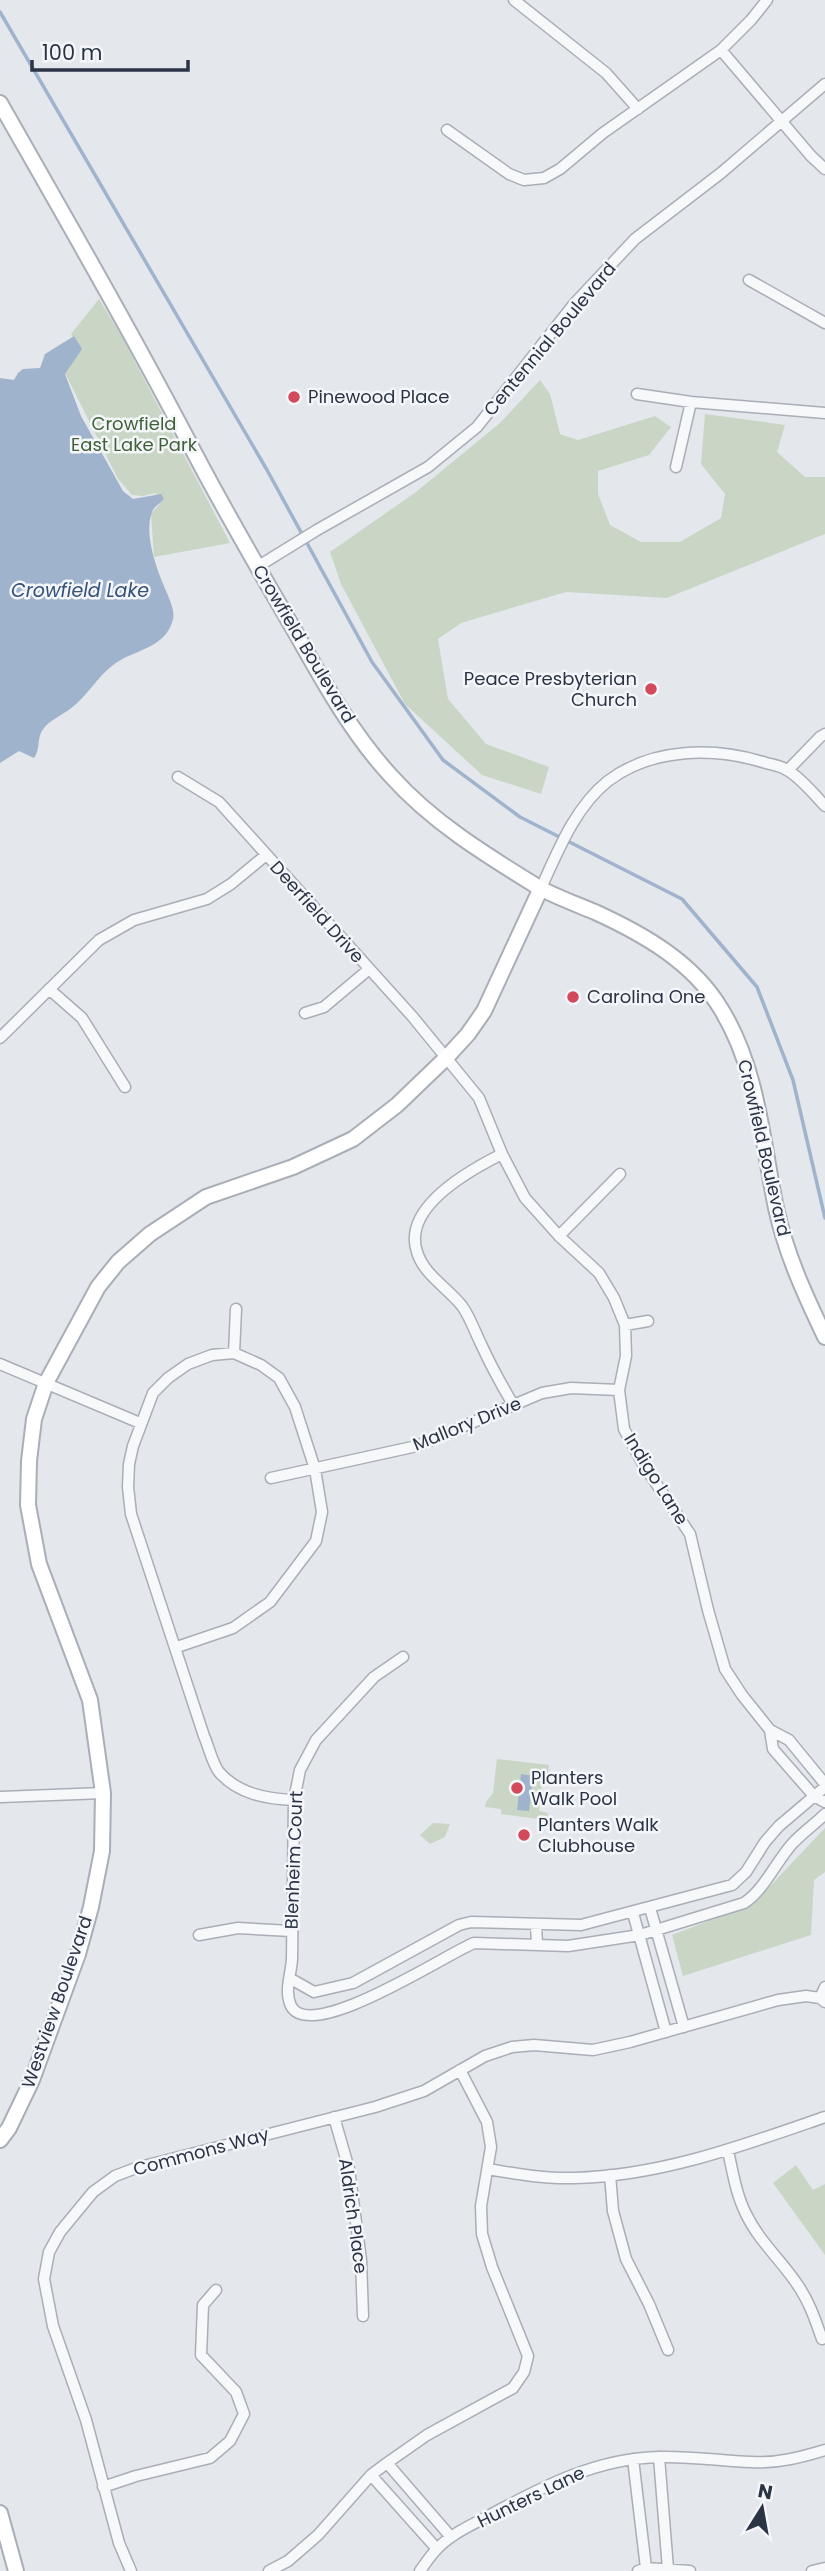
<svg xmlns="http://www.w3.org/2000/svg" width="825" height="2571" viewBox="0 0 825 2571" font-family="Poppins,sans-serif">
<rect width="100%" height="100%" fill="#e4e7ec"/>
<path fill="#c9d6c5" d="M99 299 122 337 230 543 154 557 151 514 164 499 155 493 143 496 132 495 118 479 65 373 68 362 81 348 71 334Z
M540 380 550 394 560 434 578 440 655 416 671 427 649 455 598 471V494L610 525 641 542H680L721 518 725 494 701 464 705 414 785 425 777 452 805 477H825V534L667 598 566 592 461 623 438 639 448 699 486 744 549 767 541 794 482 775 405 704 341 584 330 552 416 492 500 423Z
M497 1759 549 1765 547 1783H542L539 1811 548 1813 547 1820 501 1814V1809L485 1807 486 1802 493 1793Z
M433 1823 450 1824 445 1837 430 1844 420 1835Z
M825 1828V1872L814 1880 811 1935 683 1976 672 1935 753 1904Z
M796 2165 813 2190 825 2184V2255L773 2183Z"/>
<path fill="#9fb4cc" d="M74 336 82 349 65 374 81 416 123 491 133 499 161 494 164 499C161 503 155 506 153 510 142 532 158 573 167 593 170 601 175 611 173 619 167 646 139 649 119 661 99 673 88 696 70 709 62 715 49 721 44 728 36 737 41 749 34 758L19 751 0 763V378L14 380 18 373 23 369 40 368 45 354Z
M521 1774 533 1776 529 1811 517 1810Z"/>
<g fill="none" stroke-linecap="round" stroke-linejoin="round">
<path stroke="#9fb4cc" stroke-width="3.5" d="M0 12 267 470 372 662 443 760 520 817 682 899 757 987 793 1080 825 1218"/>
<g stroke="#a9aeb7" stroke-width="13">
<path id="street" d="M514 0 606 73 638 109
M721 50 811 156 825 169
M447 130 509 174 524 180 544 178 560 169 603 133 721 50 751 20 767 0
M749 280 825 323
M637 394 691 402 825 413
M676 467 691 402
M257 567 317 530 428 467 477 427 574 304 635 239 721 173 825 84
M788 770 820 737 825 734
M178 777 219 802 412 1016 479 1098 502 1154 525 1198 559 1236 599 1273 614 1298 625 1325 626 1356 619 1390 624 1429 643 1464 690 1534 708 1610 725 1669 742 1695 770 1730 789 1740 825 1784
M541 888C558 851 575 807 608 781 653 747 715 747 766 763 773 765 781 766 787 770 800 777 815 795 825 806
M49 989 82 1018 125 1087
M305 1013 324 1007 368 970
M0 1038 99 940 134 920 207 899 231 884 266 855
M502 1154C470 1170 402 1207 417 1252 424 1275 448 1288 462 1306 470 1317 475 1332 481 1344 491 1366 502 1386 514 1406
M559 1236 620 1174
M625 1325 648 1321
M234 1353 236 1309
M0 1364 140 1423
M271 1478 417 1446 542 1393 571 1388 619 1390
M177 1647 233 1628 270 1602 316 1541 322 1512 315 1469 295 1407 279 1378 261 1365 234 1353 212 1355 188 1364 168 1378 153 1393 133 1446 129 1464 128 1487 131 1514 204 1736C209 1747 212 1763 219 1772 238 1794 267 1799 294 1800
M403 1657 374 1677 316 1740 300 1770 294 1800 292 1959C291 1975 284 1991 291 2006 311 2044 448 1953 474 1943L568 1946 640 1935 744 1903C764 1890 776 1862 792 1844 802 1833 815 1824 825 1814
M770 1730 773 1749 814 1796 825 1802
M1 1797 103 1793
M650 1908 684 2027
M633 1913 666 2032
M536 1924 537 1945
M199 1935 238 1928 291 1931
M291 1979 314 1992 353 1983 459 1925 471 1922 581 1925 732 1885 746 1872 765 1842 779 1826 825 1787
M820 1998 825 1987
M334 2117 349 2169 361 2260 363 2316
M728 2151C733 2173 736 2194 746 2214 759 2241 781 2260 797 2284 809 2301 815 2319 822 2339
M488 2169C516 2174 545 2179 574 2178 661 2176 744 2145 825 2117
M610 2175 613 2211 626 2259 649 2304 668 2350
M659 2457 668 2569
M633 2459 646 2568
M387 2463 451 2537
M371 2475 437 2549
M103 2487 136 2476 210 2458 230 2441 244 2414 236 2392 201 2355 203 2305 216 2290
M131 2571 119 2543 86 2420 53 2326 44 2279 49 2252 60 2232 93 2192 115 2176 136 2168 375 2107 424 2091 485 2056 512 2047 534 2045 593 2050 630 2042 778 2000 806 1996 820 1998 825 2002
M269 2571 288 2561 318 2535 371 2475 387 2463 427 2435 513 2388 524 2372 528 2356 492 2267 482 2234 481 2206 491 2147 487 2122 460 2070
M420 2571C425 2564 430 2556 436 2550 450 2534 472 2525 490 2515 544 2486 597 2458 660 2457 691 2456 721 2461 751 2462 776 2464 802 2457 825 2450
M638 2571 646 2568 690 2571
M812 2571 825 2568"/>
</g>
<g stroke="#a9aeb7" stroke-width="18">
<path id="secondary" d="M0 103C66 219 133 335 195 454 227 515 262 575 297 635 324 683 353 735 391 776 432 822 486 855 538 887 556 897 576 904 595 912 643 934 693 962 721 1009 758 1069 762 1140 776 1208 786 1254 805 1295 825 1337
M0 2140 9 2128 32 2080 78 1954 91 1907 102 1851 103 1793 90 1700 39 1564 28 1505 29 1461 34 1419 46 1383 98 1287 118 1262 150 1234 206 1197 293 1167 353 1139 397 1105 446 1058 468 1034 484 1011 541 888
M0 2513 16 2571"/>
</g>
<use href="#street" stroke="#f7f8fa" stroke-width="10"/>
<use href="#secondary" stroke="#fff" stroke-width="14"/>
</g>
<g fill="#d1495b" stroke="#f4f6f9" stroke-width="2.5">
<circle cx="294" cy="397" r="7"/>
<circle cx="651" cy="689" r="7"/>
<circle cx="573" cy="997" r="7"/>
<circle cx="517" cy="1788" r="7"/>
<circle cx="524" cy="1835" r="7"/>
</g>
<g text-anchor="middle" stroke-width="5" stroke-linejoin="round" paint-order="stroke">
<g font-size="18" fill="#2b3445" stroke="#f4f6f9">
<text transform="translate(550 339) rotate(-50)" y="6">Centennial Boulevard</text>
<text transform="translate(304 644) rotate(59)" y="6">Crowfield Boulevard</text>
<text transform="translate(317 912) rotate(48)" y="6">Deerfield Drive</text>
<text transform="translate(764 1148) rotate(77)" y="6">Crowfield Boulevard</text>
<text transform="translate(467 1424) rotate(-22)" y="6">Mallory Drive</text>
<text transform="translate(656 1479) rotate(58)" y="6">Indigo Lane</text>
<text transform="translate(294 1860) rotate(-88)" y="6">Blenheim Court</text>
<text transform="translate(57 2002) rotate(-71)" y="6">Westview Boulevard</text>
<text transform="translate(201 2152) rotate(-15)" y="6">Commons Way</text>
<text transform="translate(353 2216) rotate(82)" y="6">Aldrich Place</text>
<text transform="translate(531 2497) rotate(-26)" y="6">Hunters Lane</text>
</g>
<g font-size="18" fill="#2b3445" stroke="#f4f6f9" text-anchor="start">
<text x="308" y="403">Pinewood Place</text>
<text x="637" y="685" text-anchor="end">Peace Presbyterian<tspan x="637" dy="21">Church</tspan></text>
<text x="587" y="1003">Carolina One</text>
<text x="531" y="1784">Planters<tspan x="531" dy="21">Walk Pool</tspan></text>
<text x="538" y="1831">Planters Walk<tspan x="538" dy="21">Clubhouse</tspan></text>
</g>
<g font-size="18" fill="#3f6138" stroke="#f4f6f9">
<text x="134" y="430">Crowfield<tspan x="134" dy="21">East Lake Park</tspan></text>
</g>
<g font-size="19" font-style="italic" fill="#34527a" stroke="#f4f6f9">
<text x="80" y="597">Crowfield Lake</text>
</g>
</g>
<g transform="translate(762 2508) rotate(11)" stroke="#f4f6f9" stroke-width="5" paint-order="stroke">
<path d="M0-5L12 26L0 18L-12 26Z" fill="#2b3445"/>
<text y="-10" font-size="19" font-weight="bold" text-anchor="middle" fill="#2b3445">N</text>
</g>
<path d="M32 60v10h156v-10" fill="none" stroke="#2b3445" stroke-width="3.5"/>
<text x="42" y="60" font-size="21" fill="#2b3445" stroke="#f4f6f9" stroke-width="5" paint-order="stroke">100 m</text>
</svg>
